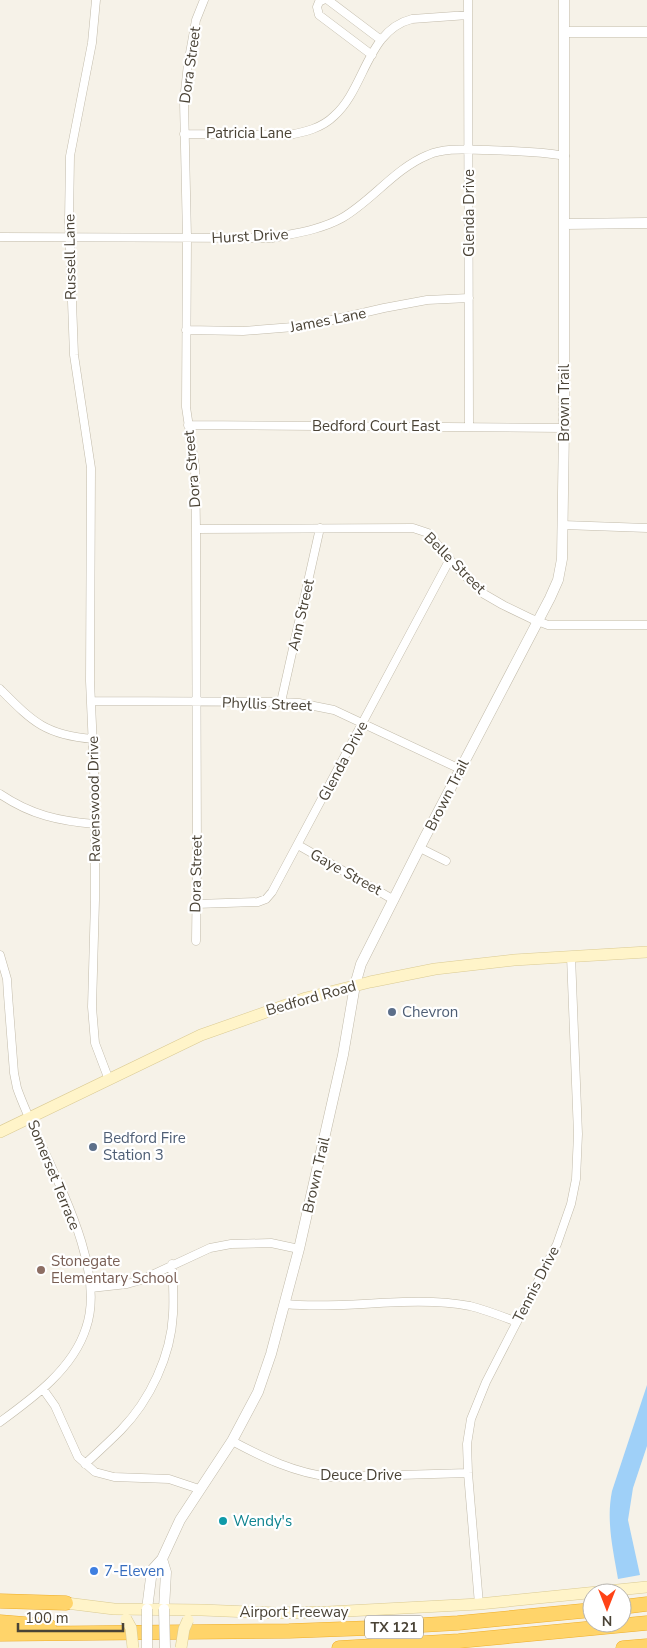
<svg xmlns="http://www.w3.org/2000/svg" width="647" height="1648" viewBox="0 0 647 1648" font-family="'Nunito Sans',sans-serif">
<rect width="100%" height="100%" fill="#f6f2e8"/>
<path fill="#9fd0f8" d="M647 1385V1446L633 1488 628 1520 640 1575 618 1579C613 1549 606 1521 612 1491Z"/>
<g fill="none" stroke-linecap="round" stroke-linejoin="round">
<g stroke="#c2bbaa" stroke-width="9">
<path id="minor" d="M96 0 92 43 70 156 69 221 74 355 91 468 90 681 95 792V900L92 1007 95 1043 109 1080
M323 0 319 2 317 7 319 15 372 55
M328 0 381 40
M468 0 469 427
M184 134 289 135C305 132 322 128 334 116 365 89 367 30 412 19L468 15
M0 237 272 238C296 233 320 230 342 218 373 200 394 169 428 155 446 147 469 150 488 150 514 151 539 151 565 156
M186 330 243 331 306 326 384 308 427 300 469 298
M188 425 564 428
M563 525 647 528
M196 529 413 528 428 533 457 568 484 594 503 605 532 619 548 625H647
M0 689C33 722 45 735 93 739
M91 701 281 702 299 703 334 710 460 769
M281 702 320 528
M0 794C31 815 59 821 95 824
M298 845 394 900
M420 848 446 861
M196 904 258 902 266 899 272 892 450 559
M196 941 197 861 196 529 195 467 186 407 187 238 184 101 188 64 196 20 204 0
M0 955 7 979 8 995 14 1073 17 1088C39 1152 110 1260 86 1328 73 1369 33 1398 0 1422
M91 1288 127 1284 141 1280 210 1248 231 1244 271 1243 299 1249
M285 1304C346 1310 409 1295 470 1306 486 1310 501 1316 517 1322
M43 1389 55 1406 78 1457 95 1472 114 1477 169 1479 199 1489
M232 1441C264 1458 295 1473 331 1477L468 1473
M85 1464C97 1453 109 1442 121 1430 150 1400 171 1356 173 1314 174 1297 173 1281 172 1264
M479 1604 468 1473 467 1444 471 1419 486 1382 557 1244 571 1204 576 1179 578 1134 571 956"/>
</g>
<g stroke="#c2bbaa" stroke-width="11">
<path id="tertiary" d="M565 32H647
M565 224 647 223
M162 1559 166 1572 164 1609
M147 1609 152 1570 162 1559 180 1520 232 1441 258 1392 271 1354 299 1249 343 1055 355 985 361 964 425 837 550 598 558 580 562 559 564 428V0"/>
</g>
<g stroke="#daca93" stroke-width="12">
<path id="secondary" d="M0 1132 201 1035 306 998 370 982 435 969 514 960 647 952
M58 1602 114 1609 202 1610 276 1613 328 1612 479 1604 647 1587"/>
</g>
<g stroke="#eeae2a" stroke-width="15">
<path id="motorway" d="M0 1601 66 1603
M622 1607 647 1604
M0 1622 49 1626
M0 1634 289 1631 370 1628 458 1623 592 1610
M339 1648 459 1641 647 1623
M623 1648 647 1646"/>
</g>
<use href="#minor" stroke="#fff" stroke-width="8"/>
<use href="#tertiary" stroke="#fff" stroke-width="10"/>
<use href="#secondary" stroke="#fff4c9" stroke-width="11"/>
<use href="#motorway" stroke="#ffd46a" stroke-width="14"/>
<g stroke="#c2bbaa" stroke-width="11" stroke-linecap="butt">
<path id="tertiary-bridge" d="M147 1609V1648
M164 1609 165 1648"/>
</g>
<g stroke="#daca93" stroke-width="12" stroke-linecap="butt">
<path id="secondary-bridge" d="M126 1619 131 1628 133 1648
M181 1648 184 1629 188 1620"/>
</g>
<use href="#tertiary-bridge" stroke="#fff" stroke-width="10"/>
<use href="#secondary-bridge" stroke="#fff4c9" stroke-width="11"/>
</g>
<g fill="#5c6f8a" stroke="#fff" stroke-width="2">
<circle cx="392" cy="1012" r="5"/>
<circle cx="93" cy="1147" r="5"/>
</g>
<circle fill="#8d6e63" stroke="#fff" stroke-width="2" cx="41" cy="1270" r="5"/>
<circle fill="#0f9aa8" stroke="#fff" stroke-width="2" cx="223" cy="1521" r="5"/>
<circle fill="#3f7fe0" stroke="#fff" stroke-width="2" cx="94" cy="1571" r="5"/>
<g text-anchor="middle" stroke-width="4.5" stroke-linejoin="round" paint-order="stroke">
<rect fill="#fff" stroke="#807b72" stroke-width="1" x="365" y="1615.5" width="58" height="23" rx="4"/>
<g font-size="14" font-weight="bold" fill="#4a4336">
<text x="394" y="1632">TX 121</text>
</g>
<g font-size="15" fill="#4a4336" stroke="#fff">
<text transform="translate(190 65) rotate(-82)" y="5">Dora Street</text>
<text x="249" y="138">Patricia Lane</text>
<text transform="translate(469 213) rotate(-90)" y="5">Glenda Drive</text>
<text transform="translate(250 236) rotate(-3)" y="5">Hurst Drive</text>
<text transform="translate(70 257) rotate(-91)" y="5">Russell Lane</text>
<text transform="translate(328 320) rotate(-11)" y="5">James Lane</text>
<text transform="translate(564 403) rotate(-90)" y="5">Brown Trail</text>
<text x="376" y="431">Bedford Court East</text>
<text transform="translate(192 469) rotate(-95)" y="5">Dora Street</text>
<text transform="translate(455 563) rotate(45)" y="5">Belle Street</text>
<text transform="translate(301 615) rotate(-77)" y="5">Ann Street</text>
<text transform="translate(267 704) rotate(2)" y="5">Phyllis Street</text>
<text transform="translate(343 761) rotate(-62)" y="5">Glenda Drive</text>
<text transform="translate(447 795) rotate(-63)" y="5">Brown Trail</text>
<text transform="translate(94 799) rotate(-91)" y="5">Ravenswood Drive</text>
<text transform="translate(346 872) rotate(29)" y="5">Gaye Street</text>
<text transform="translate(196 874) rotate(-89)" y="5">Dora Street</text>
<text transform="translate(311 998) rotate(-16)" y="5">Bedford Road</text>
<text transform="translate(54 1175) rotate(68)" y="5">Somerset Terrace</text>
<text transform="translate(316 1175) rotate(-77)" y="5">Brown Trail</text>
<text transform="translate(536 1284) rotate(-63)" y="5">Tennis Drive</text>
<text x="361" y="1480">Deuce Drive</text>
<text x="294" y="1617">Airport Freeway</text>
</g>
<g font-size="15" fill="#4e5e75" stroke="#fff" text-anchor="start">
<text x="402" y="1017">Chevron</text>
<text x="103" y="1143">Bedford Fire<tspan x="103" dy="17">Station 3</tspan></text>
</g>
<g font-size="15" fill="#785e54" stroke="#fff" text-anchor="start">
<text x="51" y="1266">Stonegate<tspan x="51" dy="17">Elementary School</tspan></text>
</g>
<g font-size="15" fill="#0d838f" stroke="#fff" text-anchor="start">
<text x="233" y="1526">Wendy's</text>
</g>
<g font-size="15" fill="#366cbe" stroke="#fff" text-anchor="start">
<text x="104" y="1576">7-Eleven</text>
</g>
</g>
<g transform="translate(607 1608) rotate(180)"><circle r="24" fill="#ffffff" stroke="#b7b4af"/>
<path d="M0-4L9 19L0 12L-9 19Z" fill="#ff4316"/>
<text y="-8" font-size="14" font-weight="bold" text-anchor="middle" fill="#4a4336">N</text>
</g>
<path d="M18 1623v8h105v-8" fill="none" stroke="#4a4336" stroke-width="2.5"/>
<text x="25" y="1623" font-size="15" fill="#4a4336" stroke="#ffffff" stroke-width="4" paint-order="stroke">100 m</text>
</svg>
